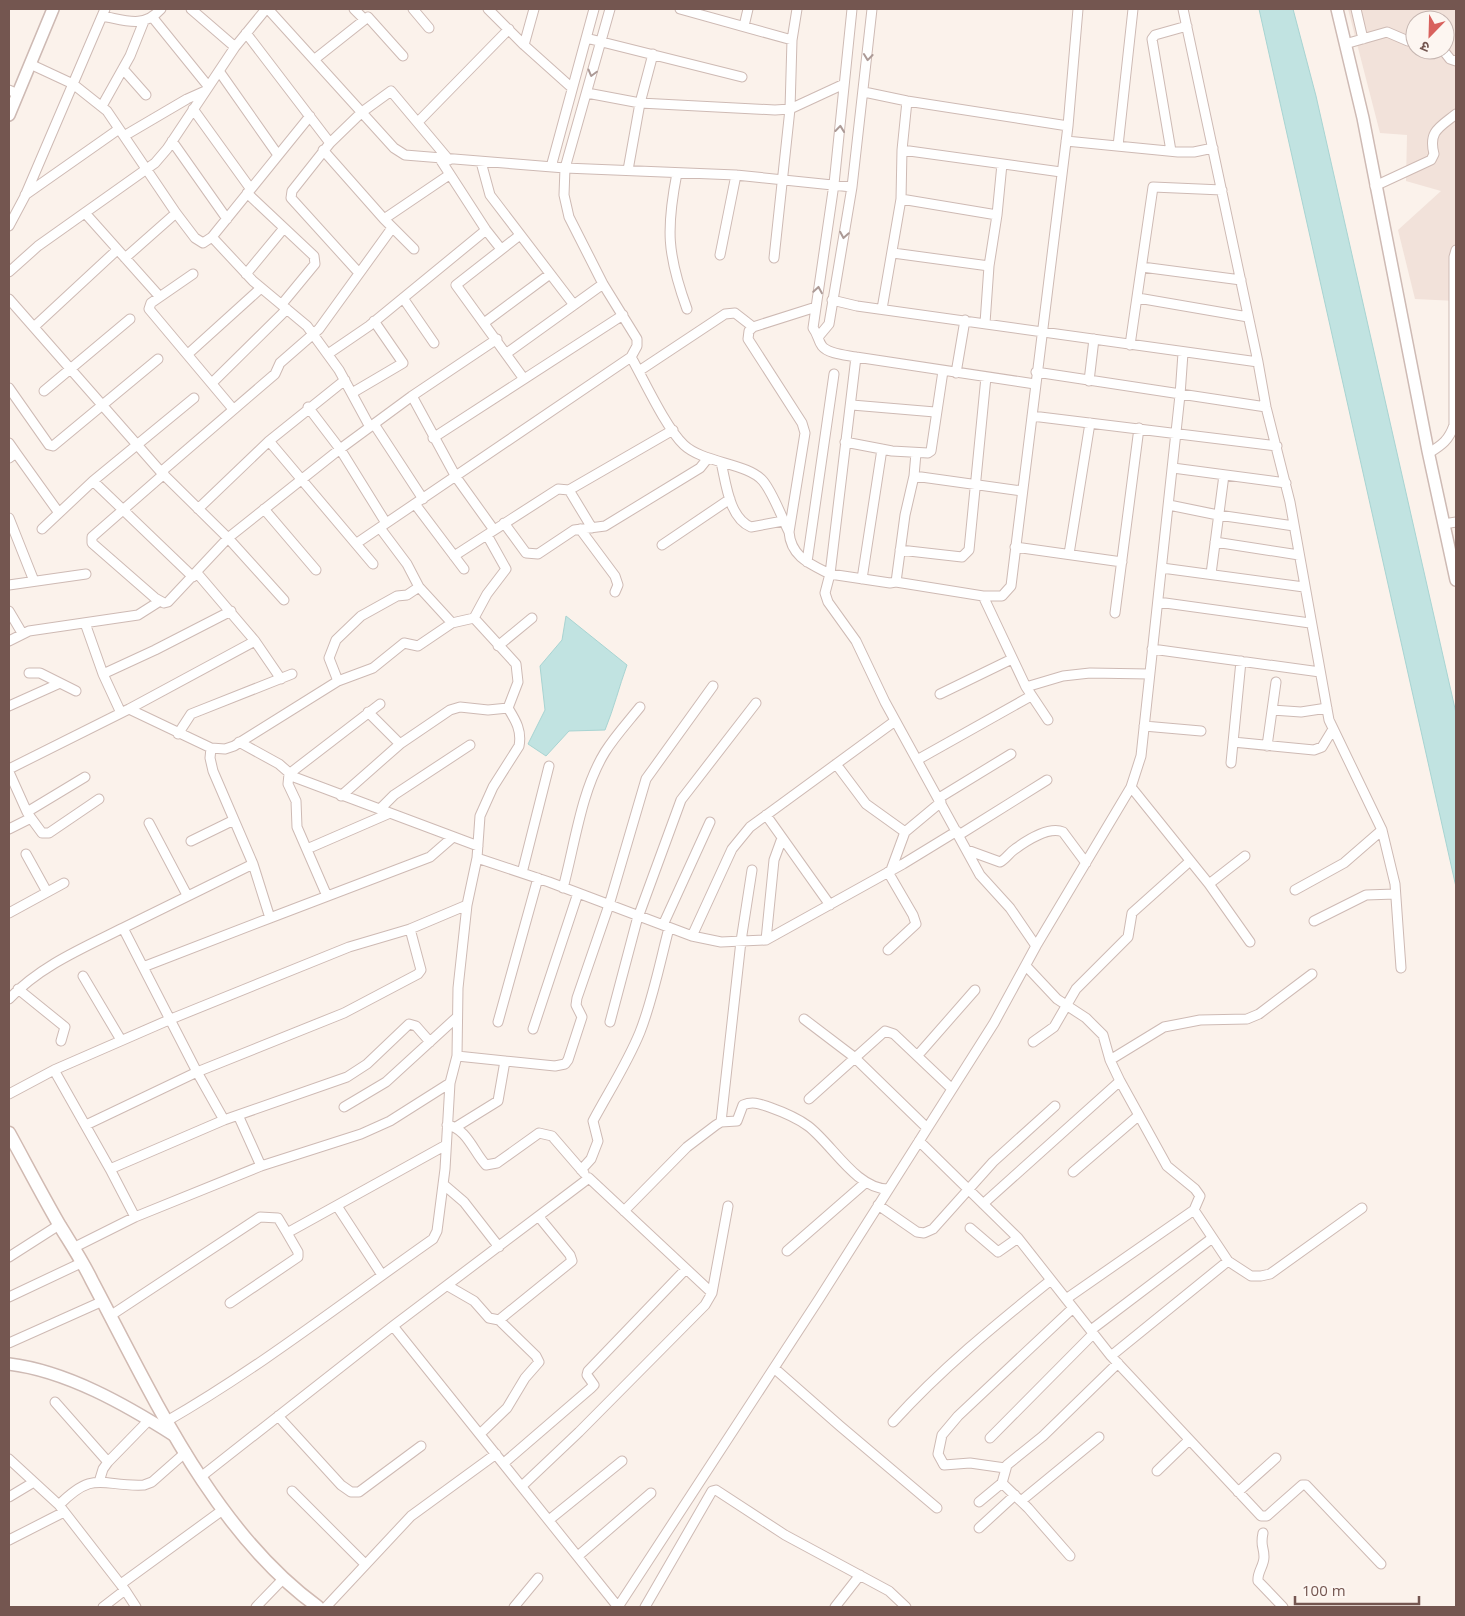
<svg xmlns="http://www.w3.org/2000/svg" width="1465" height="1616" viewBox="0 0 1465 1616" font-family="'Open Sans','Noto Sans Devanagari',sans-serif">
<rect width="100%" height="100%" fill="#fbf2eb"/>
<path fill="#f2e2da" fill-rule="evenodd" d="M1348 9H1456V301L1415 299 1398 230 1441 191 1406 181 1407 135 1380 133ZM1415 20H1445V50H1415Z"/>
<path fill="#c1e3e1" stroke="#a8d4d2" d="M1259 9H1293L1316 96 1456 713V887Z
M566 616 627 665C619 687 614 708 605 730L569 731 546 756 528 744 545 710 540 666 562 640Z"/>
<g fill="none" stroke-linecap="round" stroke-linejoin="round">
<g stroke="#cebab4" stroke-width="11">
<path id="minor" d="M191 9 235 47
M268 9 394 148 405 155 565 168 736 175 852 187
M354 9 364 19
M413 9 429 28
M488 9 524 45 572 88
M610 9 565 168 564 195 569 217 603 284 637 339V346L631 357
M680 9 792 40
M852 9 834 184 813 328C818 334 818 341 822 346 828 354 846 355 856 357L1035 384
M1183 9 1258 362 1266 407 1290 502 1329 720 1382 830 1395 884 1401 968
M1356 9 1363 39
M102 16C125 20 143 29 161 9
M153 18 208 86
M744 26 748 9
M246 33 330 143
M586 38 742 77
M1345 44 1387 32 1408 41 1415 40
M524 45 534 9
M1443 50 1450 59 1456 61
M315 59 368 17 403 56
M30 64 73 84 107 111 176 213 195 238 203 243 212 237 310 116
M123 69 146 95
M219 71 278 155
M9 90 18 94
M864 92 907 101 1068 126
M587 93 640 103 775 110 790 109 844 84
M102 106 130 56 144 21
M193 109 250 188
M418 122 509 29
M124 136 187 99 205 91
M172 141 227 219
M1066 141 1178 152H1194L1213 148
M1118 146 1133 9
M323 150 384 219 414 249
M902 150 1061 172
M1171 151 1152 39 1155 35 1187 26
M440 159 486 230 501 249
M481 162 490 195 574 305
M551 167 594 9
M628 170 640 103 653 54
M677 173C666 229 667 254 687 309
M1375 186 1431 160 1434 154C1428 131 1440 127 1456 114
M247 193 314 256 315 264 282 304
M25 195 119 129
M85 213 160 297
M997 215 1002 164
M384 219 449 175
M9 226 25 196 105 9
M520 235 456 285 524 379
M212 237 253 281 307 326 339 370 370 427
M893 253 989 266 997 215 901 199
M720 255 736 175
M125 258 176 213
M774 258 790 109 792 40 797 9
M1142 267 1241 280
M9 272 38 246 155 163 167 149 235 47 266 9
M359 273 291 198 292 191 330 143 362 112 391 91 449 160
M193 274 151 303 149 309 233 409
M246 274 284 228
M403 298 434 343
M1138 298 1248 317
M9 299 161 472 228 538 340 449 412 396 497 339
M832 300 857 306 1258 362
M816 307 753 327 749 331 748 339 802 423 805 433 789 532C791 557 810 564 830 574L825 593 828 602 856 641 885 702 980 875 1010 908 1036 946
M882 309 901 199 902 150 907 101
M484 323 550 274
M985 323 989 266
M35 326 117 250
M819 336 829 324 852 187 872 9
M1130 345 1153 187 1222 190
M507 353 603 284
M188 354 261 288
M328 354 369 326 486 230
M856 357 830 574 890 583 896 582 905 515 914 476 1022 491
M639 371 725 314 735 313 753 327
M1036 372 1266 407
M956 373 965 320
M1089 381 1094 339
M212 383 287 309
M9 388 49 445 53 446 158 359
M44 391 130 319
M352 393 403 363 374 321
M412 396 456 477 494 530
M852 405 935 412
M308 407 340 449 386 523
M1032 416 1277 446
M374 424 423 499
M433 438 623 315
M269 441 373 564
M845 442 892 451 928 453 931 451 943 371
M9 443 16 453 9 458
M16 453 59 513
M1429 453C1442 445 1449 440 1454 425V257L1456 250
M721 462C726 483 729 518 751 527L783 521
M1173 468 1286 483
M161 472 275 374 280 363 319 329 392 228
M164 474 92 537V543L155 598 164 603 168 602 228 538 284 600
M914 476 916 453
M93 481 193 577
M569 490 592 528
M415 504 464 569
M1169 505 1218 515 1294 526
M198 509 269 441 345 380
M264 509 316 570
M9 518 34 581
M504 523 526 553 538 554 574 530 605 526 700 468 708 458
M1444 524 1456 522
M380 528 407 564 419 587 452 623
M42 529 93 481 194 398
M580 529 615 576 618 585 615 592
M1215 542 1299 555
M357 543 631 357C644 380 666 428 684 445 703 463 748 463 763 481 773 493 782 518 789 532
M662 545 730 499
M1015 547 1122 562
M900 550 962 557 969 550 986 377
M1069 554 1090 423
M454 556 558 489 569 490 673 430
M807 562 834 374
M1162 568 1304 587
M197 573 255 641 281 679
M1211 574 1224 475
M862 579 882 449
M896 582 983 596
M9 585 86 574
M1158 602 1310 623
M9 611 22 633
M1115 613 1139 428
M85 623 103 674 121 713
M9 641 29 631 138 615 160 601
M498 646 532 618
M1152 649 1320 672
M29 673H40L76 691
M103 674 155 650 231 611
M338 681 329 658 336 640 361 616 397 596 407 595 419 587
M1026 687 1063 676 1090 673 1149 674
M940 694 1012 659
M9 706 58 684
M129 709 211 748 225 749 234 746 338 681 373 668 404 643 418 646 452 623 474 618 487 594 506 569 487 535
M1272 710 1301 712 1327 708
M368 712 400 744
M1048 720 1026 687 983 596H1002L1011 586 1068 126 1078 9
M1144 726 1201 731
M178 734 191 714 292 674
M239 742 279 764 294 777 478 846
M1233 742 1314 750 1322 747 1333 729
M1267 746 1276 682
M211 748 210 758 213 771 253 864
M917 760 1031 696
M1231 763 1241 661
M836 764 866 804 905 832
M9 769 129 709 255 641
M9 772 27 812
M1131 787 1209 884 1250 942
M341 796 400 744 450 710 460 707 488 710 508 708
M939 798 1011 754
M380 809 394 795 470 745
M766 815 830 905
M31 818 27 812 85 777
M149 823 187 895
M9 829 31 818 42 833H49L99 799
M959 835 1047 780
M191 841 234 820
M307 849 390 813
M967 850 1000 862C1006 859 1009 853 1015 849 1026 841 1049 826 1063 832L1086 863
M26 854 47 892
M477 858 549 882 692 936 721 942 766 940 903 864 957 831
M891 870 905 832 941 802
M522 873 549 766
M1209 884 1245 856
M563 888C575 844 581 791 605 752 615 736 628 722 640 707
M1295 890 1344 863 1382 830
M327 896 297 827 296 801 288 784 289 774 380 704
M9 913 64 883
M270 918 430 857 453 837
M1314 921 1366 895 1395 894
M663 925 710 822
M692 936 732 849 750 827 895 721
M766 940 774 860 782 838
M888 950 916 924 913 915 888 872
M1026 966 1057 999 1086 1018 1103 1035 1110 1060 1120 1081 1167 1166 1195 1189 1200 1196 1194 1210 1228 1261 1251 1276H1261L1270 1274 1362 1208
M143 967 123 928 253 864 270 918 143 967 197 1072 224 1120
M83 976 121 1040
M18 989 65 1027 61 1041
M9 999C40 966 83 948 123 928
M804 1019 854 1057 927 1128
M498 1022 538 878
M610 1022 637 920 681 800 756 703
M533 1029 578 893
M1033 1042 1054 1027 1076 989 1128 937 1132 913 1189 862
M918 1055 975 990
M457 1056 555 1066 565 1064 568 1060 582 1017 576 1005 577 998 609 905 646 779 713 686
M1110 1060 1164 1027 1200 1020 1247 1019 1259 1014 1312 974
M54 1070 110 1169
M9 1094 54 1070 171 1019 349 947 410 929 467 905
M809 1099 885 1031 894 1034 952 1089
M344 1107 386 1082 456 1018
M238 1115 261 1166
M721 1122 741 941 752 870
M86 1125 197 1072 344 1013 418 974 421 970 410 929
M447 1125C467 1128 474 1153 486 1165L497 1163 539 1133 552 1136 584 1173
M456 1127 498 1101 505 1061
M919 1141 1018 1238 1111 1356 1261 1516H1267L1302 1485H1306L1381 1564
M581 1170 591 1159 598 1141 593 1121C609 1091 627 1064 640 1032 653 999 660 962 669 928
M1073 1172 1138 1116
M443 1184 464 1202 499 1247
M983 1204 1120 1081
M878 1205 917 1232 924 1233 933 1229 993 1162 1055 1106
M337 1206 382 1275
M624 1211 687 1147 716 1125 721 1122 737 1121 743 1105C753 1101 760 1104 769 1107 783 1112 796 1117 808 1126 832 1144 856 1189 888 1189
M135 1217 110 1169 224 1120 347 1077 367 1064 409 1024 416 1026 430 1042
M970 1228 998 1252 1018 1238
M73 1248 135 1217 261 1166 361 1134 390 1121 450 1083
M787 1251 865 1183
M9 1257 59 1225
M448 1286 474 1301 489 1318 499 1320 572 1261 570 1255 539 1217
M9 1297 81 1263
M1066 1299 1194 1210
M230 1303 298 1257V1252L287 1233
M110 1316 260 1217 278 1218 287 1233 446 1145
M393 1326 618 1607
M1091 1330 1211 1239
M9 1343 103 1301
M1111 1356 1228 1261
M774 1368 840 1426 937 1508
M55 1402 108 1462
M278 1416 341 1485 351 1492H359L421 1446
M167 1421C258 1369 346 1300 433 1239L437 1231 445 1169 450 1083 457 1056 458 988 467 905 477 858 480 816 493 787 519 746C522 731 516 721 508 708L518 682 516 664 474 618
M893 1422C941 1369 995 1325 1051 1280
M480 1434 507 1408 525 1378 539 1362 536 1356 499 1320
M990 1438 1093 1334
M9 1459 59 1505 125 1590 136 1607
M504 1463 591 1388 594 1385 587 1375 588 1371 686 1269
M1005 1468 970 1463 944 1465 938 1454 942 1435 958 1416 1073 1308
M1157 1471 1189 1440
M202 1476 393 1326 589 1178 712 1293
M99 1482 103 1469 108 1462 149 1420
M1002 1483 1028 1508 1070 1556
M522 1486 579 1432 705 1305 712 1293 728 1206
M292 1491 365 1564
M1238 1492 1276 1458
M9 1497 34 1482
M1021 1501 1099 1437
M979 1502 1002 1483 1007 1465 1043 1436 1118 1363
M59 1505C95 1469 101 1487 144 1485L152 1482 186 1452
M549 1520 622 1461
M979 1528 1015 1495
M1263 1533C1260 1547 1264 1546 1264 1557 1264 1566 1257 1572 1258 1581L1283 1607
M9 1540 64 1512
M578 1556 651 1493
M121 1584 224 1509
M103 1607 125 1590
M256 1607 283 1579
M326 1607 411 1516 496 1454
M514 1607 538 1578
M618 1607 819 1299 994 1023 1036 946 1131 787 1141 756 1180 395 1183 353
M645 1607 712 1491 716 1490 785 1535 889 1591 906 1607
M835 1607 860 1575"/>
</g>
<g stroke="#cebab4" stroke-width="14">
<path id="tertiary" d="M1337 9 1363 118 1428 451 1456 580
M9 115 53 9
M9 1364C67 1371 126 1405 175 1436"/>
</g>
<g stroke="#d1bab2" stroke-width="15">
<path id="secondary" d="M9 1133C26 1164 42 1195 60 1226 71 1244 83 1262 92 1281 152 1394 213 1531 318 1607"/>
</g>
<use href="#minor" stroke="#fff" stroke-width="9"/>
<use href="#tertiary" stroke="#fff" stroke-width="11"/>
<use href="#secondary" stroke="#fff" stroke-width="12"/>
</g>
<defs><path id="oneway-chevron" d="M-2-3.5L2.5 0L-2 3.5" fill="none" stroke-width="1.6" stroke-linecap="round" stroke-linejoin="round" transform="scale(1.25)"/></defs>
<g stroke="#ac9a96">
<use href="#oneway-chevron" transform="translate(868 57) rotate(96)"/>
<use href="#oneway-chevron" transform="translate(592 73) rotate(105)"/>
<use href="#oneway-chevron" transform="translate(840 129) rotate(-84)"/>
<use href="#oneway-chevron" transform="translate(844 235) rotate(100)"/>
<use href="#oneway-chevron" transform="translate(818 290) rotate(-81)"/>
</g>
<rect width="1465" height="1616" fill="none" stroke="#745650" stroke-width="20"/>
<g transform="translate(1430 35) rotate(203)"><circle r="24" fill="#fdf6f1" stroke="#c6b6b1"/>
<path d="M0-4L9 19L0 12L-9 19Z" fill="#d8615d"/>
<text y="-8" font-size="14" font-weight="bold" text-anchor="middle" fill="#745650">उ</text>
</g>
<path d="M1295 1596v8h124v-8" fill="none" stroke="#745650" stroke-width="2.5"/>
<text x="1302" y="1596" font-size="15" fill="#745650" stroke="#fdf6f1" stroke-width="4" paint-order="stroke">100 m</text>
</svg>
